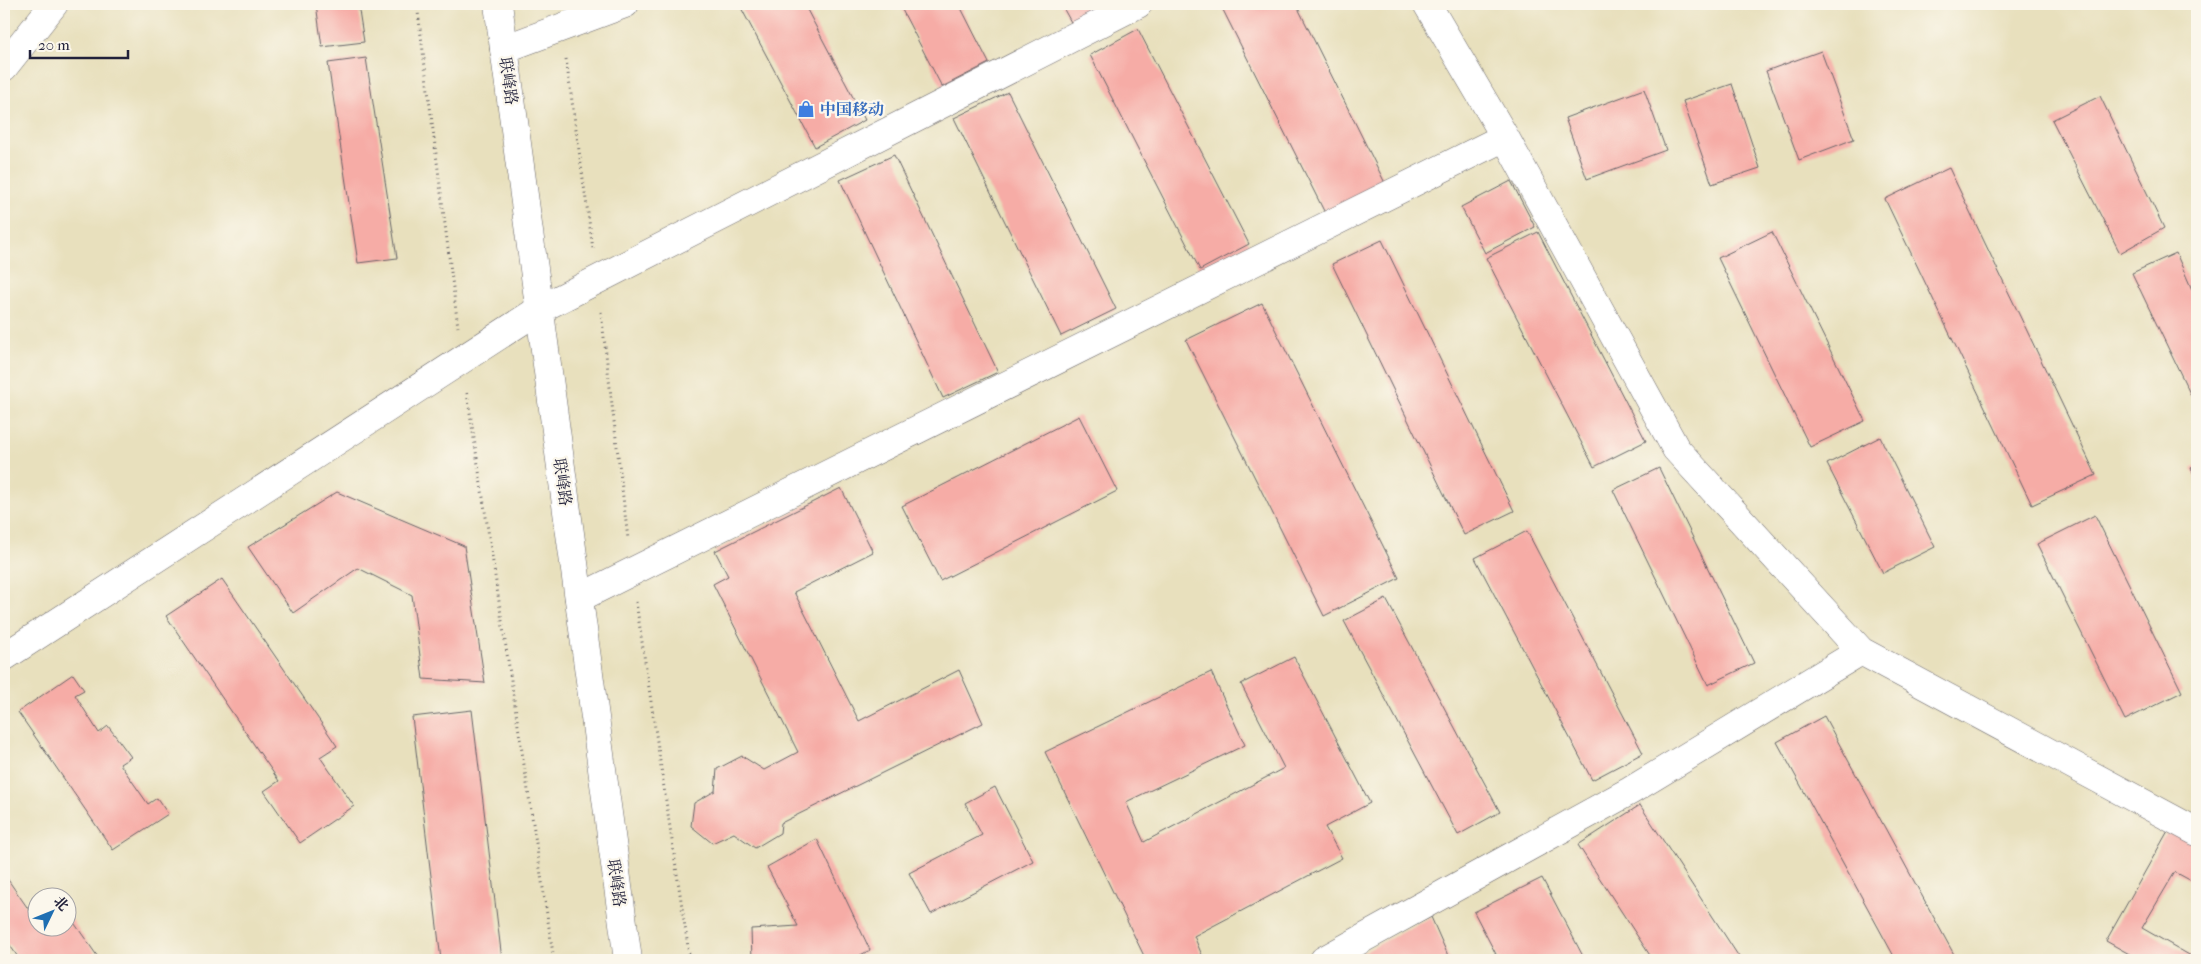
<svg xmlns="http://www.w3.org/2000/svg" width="2201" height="964" viewBox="0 0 2201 964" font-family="'IM FELL French Canon','Noto Serif SC',serif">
<rect width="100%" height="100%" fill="#fbf7ec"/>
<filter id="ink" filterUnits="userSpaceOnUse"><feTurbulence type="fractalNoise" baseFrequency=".02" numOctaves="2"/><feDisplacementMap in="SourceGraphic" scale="10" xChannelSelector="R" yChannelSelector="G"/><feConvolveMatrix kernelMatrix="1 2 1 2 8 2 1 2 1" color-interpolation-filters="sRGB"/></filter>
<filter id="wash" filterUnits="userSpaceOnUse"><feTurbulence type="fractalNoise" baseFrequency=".0096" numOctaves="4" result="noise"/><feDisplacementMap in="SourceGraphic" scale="20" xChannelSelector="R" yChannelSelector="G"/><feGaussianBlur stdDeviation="1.12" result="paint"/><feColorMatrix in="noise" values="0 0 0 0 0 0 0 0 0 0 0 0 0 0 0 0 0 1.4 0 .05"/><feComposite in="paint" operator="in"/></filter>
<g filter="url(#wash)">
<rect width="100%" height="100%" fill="#e8e0bd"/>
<g id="blocks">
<path fill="#f6aca6" d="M316 4H358L364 42 322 47Z
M739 4H804L865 120 815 147Z
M899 4H959L989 63 942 87Z
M1061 4H1113L1072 24Z
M1220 4H1296L1385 183 1325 213Z
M1138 29 1249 244 1200 270 1090 55Z
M1821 51 1854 139 1799 160 1766 71Z
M366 58 397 258 358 263 328 63Z
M1732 84 1760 168 1712 184 1683 101Z
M1644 89 1666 150 1587 179 1565 118Z
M1008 92 1116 309 1061 336 954 118Z
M2100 96 2164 228 2120 253 2052 120Z
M894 155 998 372 943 398 840 180Z
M1949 168 2096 475 2032 505 1885 199Z
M1511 181 1535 227 1485 253 1461 207Z
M1538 232 1646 441 1594 467 1486 258Z
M1772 232 1865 421 1810 447 1718 258Z
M1382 240 1514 511 1464 535 1332 264Z
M2176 253 2197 301V408L2132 273Z
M1262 303 1399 578 1324 616 1186 340Z
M1079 416 1117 491 940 581 902 506Z
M1880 437 1935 547 1883 573 1827 464Z
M2197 465V481L2191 468Z
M1659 468 1754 663 1708 685 1613 490Z
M841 488 873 552 794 592 859 721 959 670 983 723 781 823 780 833 755 848 734 833 712 843 691 826 694 803 715 791 717 769 742 756 764 770 798 752 713 584 728 576 715 551Z
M337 492 464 546 485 683 423 679 412 595 358 568 293 613 248 547Z
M2095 515 2182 692 2125 720 2037 544Z
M1527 531 1643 753 1592 780 1475 558Z
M222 579 337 746 320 757 354 806 300 843 264 791 279 781 166 616Z
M1386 599 1500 812 1458 835 1344 621Z
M1294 657 1370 803 1325 827 1342 858 1194 936 1204 960H1146L1045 752 1211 672 1245 745 1126 802 1144 842 1284 768 1241 684Z
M73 674 84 690 75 695 99 733 108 726 131 757 120 764 148 804 157 798 168 814 113 850 18 712Z
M472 710 502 960H441L412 717Z
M1824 716 1957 960H1896L1777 742Z
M995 787 1033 861 931 914 909 873 982 835 965 803Z
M1640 805 1741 960H1653L1578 845Z
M2169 829 2197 846V884L2175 872 2142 928 2191 956 2197 946V960H2140L2106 941Z
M817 839 870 950 851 960H752L751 929 798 926 767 867Z
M4 874 38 923V926H68V914L100 960H20L9 944 4 948Z
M1542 878 1585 960H1499L1474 912Z
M1431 917 1450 960H1349Z"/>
</g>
</g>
<g filter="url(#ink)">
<use href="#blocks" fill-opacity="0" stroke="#676468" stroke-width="1"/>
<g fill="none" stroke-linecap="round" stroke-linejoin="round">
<g stroke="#676468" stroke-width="29">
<path id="minor" d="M1427 4 1505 137 1676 449 1861 651 2197 832
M504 49 625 4
M4 67 54 4
M579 598 1505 137
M4 657 540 309 1138 4
M1324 960 1630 791 1861 651"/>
</g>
<g stroke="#676468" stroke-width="29">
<path id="secondary" d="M498 4 628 960"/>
</g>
<path stroke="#676468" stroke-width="3" stroke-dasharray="1 4" stroke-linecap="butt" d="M417 4 458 327
M566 59 593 249
M601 312 628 539
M467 393 554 960
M636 602 690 960"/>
<use href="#minor" stroke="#fff" stroke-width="28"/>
<use href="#secondary" stroke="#fff" stroke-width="28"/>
</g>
</g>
<defs>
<g id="shop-bare" transform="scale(1.35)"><path d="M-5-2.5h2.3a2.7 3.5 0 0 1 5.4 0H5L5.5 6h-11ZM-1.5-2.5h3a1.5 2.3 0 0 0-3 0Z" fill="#3f7fe0" stroke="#fbf7ec" stroke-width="2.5" paint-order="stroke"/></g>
</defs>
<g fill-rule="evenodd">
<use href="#shop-bare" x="806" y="109"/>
</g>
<g text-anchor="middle" stroke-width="4.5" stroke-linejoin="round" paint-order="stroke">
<g font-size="16" fill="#22223b" stroke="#fbf7ec">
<text transform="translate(509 81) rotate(82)" y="6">联峰路</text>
<text transform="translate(563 482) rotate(82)" y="6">联峰路</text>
<text transform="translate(617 883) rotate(82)" y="6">联峰路</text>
</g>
<g font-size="16" font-weight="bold" fill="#366cbe" stroke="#fbf7ec" text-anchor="start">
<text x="820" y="115">中国移动</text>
</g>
</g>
<rect width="2201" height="964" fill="none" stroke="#fbf7ec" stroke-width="20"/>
<g transform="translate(52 912) rotate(47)"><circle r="24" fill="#fbf7ec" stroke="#a4a2a5"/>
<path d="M0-4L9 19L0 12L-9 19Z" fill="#1f6fb2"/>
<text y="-8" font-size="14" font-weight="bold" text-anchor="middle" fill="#22223b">北</text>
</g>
<path d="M30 50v8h98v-8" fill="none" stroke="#22223b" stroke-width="2.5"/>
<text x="38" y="50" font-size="15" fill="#22223b" stroke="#fbf7ec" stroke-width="4" paint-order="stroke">20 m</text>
</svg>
